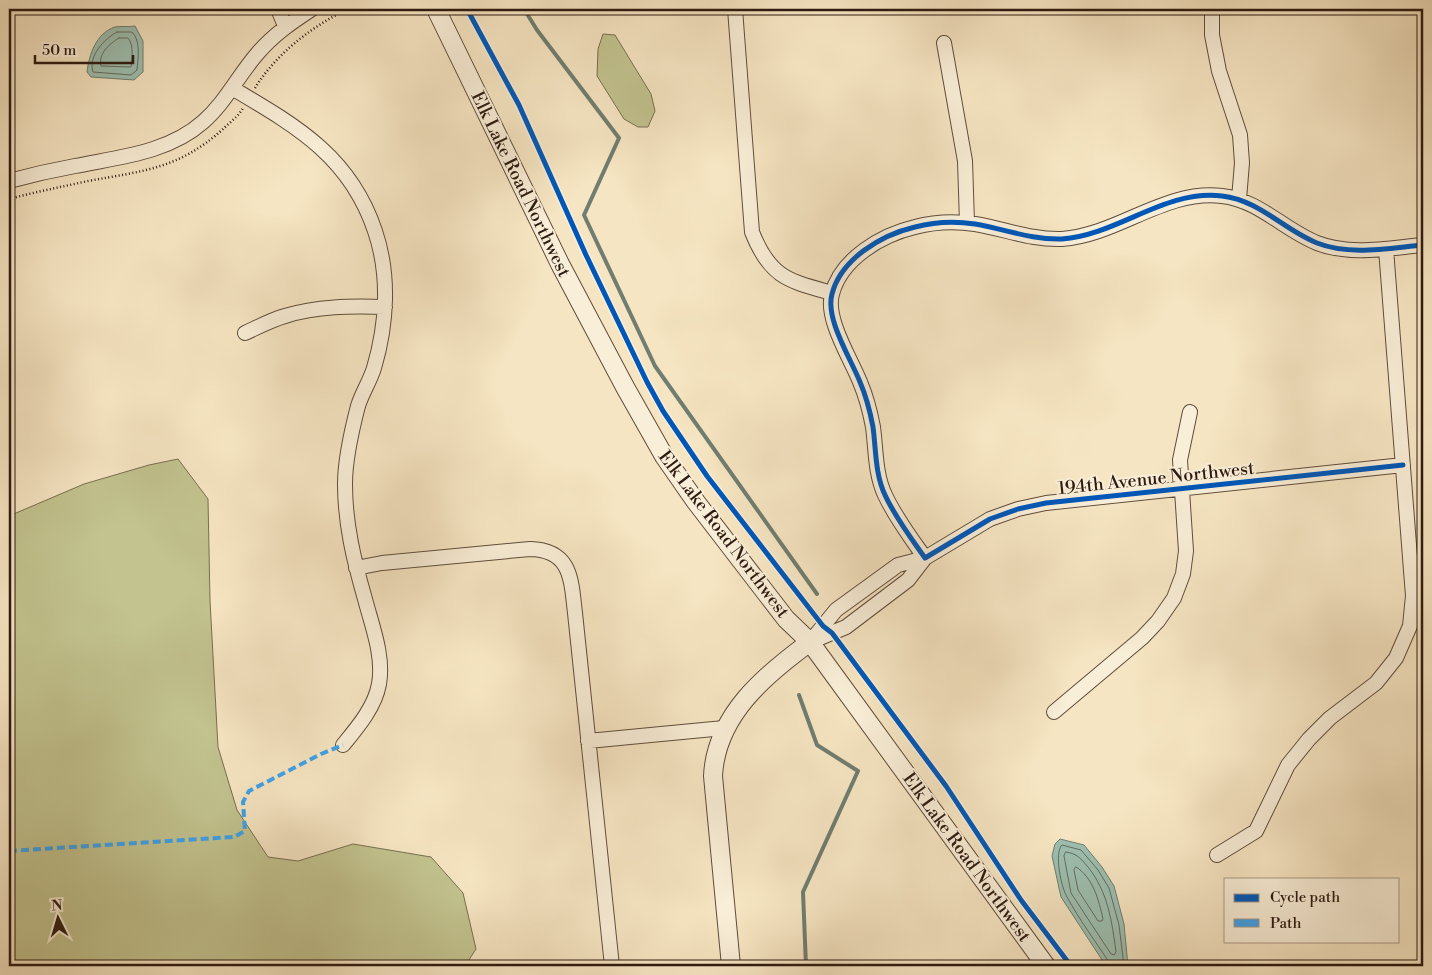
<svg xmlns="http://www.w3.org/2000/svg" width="1432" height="975" viewBox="0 0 1432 975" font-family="'Libre Bodoni',serif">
<rect width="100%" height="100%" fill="#f6e5c2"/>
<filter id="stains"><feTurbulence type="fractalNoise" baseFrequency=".004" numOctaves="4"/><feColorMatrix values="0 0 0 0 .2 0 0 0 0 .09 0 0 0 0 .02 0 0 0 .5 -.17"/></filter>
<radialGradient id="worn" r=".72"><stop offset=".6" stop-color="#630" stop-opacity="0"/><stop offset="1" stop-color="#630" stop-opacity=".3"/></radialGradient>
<path fill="#c2c38f" stroke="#786e50" d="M603 34 615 35 651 94 655 111 648 127H638L624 119 597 76 598 49Z
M178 459 208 499 210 601 218 747 237 810 268 857 298 861 353 844 431 857 463 893 476 949 465 966H9V516L84 484 149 465Z"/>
<path fill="#9dbfb0" stroke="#707d70" d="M135 26 143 41V72L134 80 91 77 87 72C89 55 96 33 115 27 121 26 129 27 135 26Z
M1060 839 1084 845 1102 867 1114 886 1124 924 1128 966H1106L1061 897 1052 856 1055 844Z"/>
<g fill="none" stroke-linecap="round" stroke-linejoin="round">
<path stroke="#656c60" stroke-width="1" d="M117 32H132C141 41 138 58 137 70L131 75 93 72C88 56 104 39 117 32Z
M119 38H128C134 45 132 58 131 67L101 66C98 54 109 44 119 38Z
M1066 852C1078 854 1080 858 1088 867 1108 892 1112 922 1116 952L1114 955 1111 954 1071 893 1064 856Z
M1076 867C1093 877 1099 901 1103 919L1102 921H1098L1078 890 1074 870Z
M1110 966 1109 962C1095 941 1079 919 1067 897 1061 887 1054 853 1062 845L1081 850 1098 870 1109 888 1119 925 1124 966"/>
<path stroke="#707d70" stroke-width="4" d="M524 9 537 30 619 138 584 215 655 366 817 594
M799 695 817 745 858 771 803 892 806 966"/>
<g stroke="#5f4d3d" stroke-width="16">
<path id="minor" d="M278 9 285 26
M735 9 752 232C770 278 789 281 832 293
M1212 9V35L1219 71 1240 135 1242 163 1239 199
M944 43 965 161 967 223
M232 88C296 126 350 156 375 231 390 275 387 324 374 368 370 381 362 393 358 406 352 429 345 462 345 484 345 524 354 561 365 599 372 626 384 656 379 684 375 707 357 728 343 745
M9 181C31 175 53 170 75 166 119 157 168 153 203 122 225 103 238 76 257 54 273 35 292 22 312 9
M245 333C258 327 271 320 285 316 317 306 351 306 385 307
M1403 465 1046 503 1018 509 990 519 925 558C911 538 895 517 885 495 875 474 876 449 873 427 870 411 866 396 860 382 851 359 825 319 832 294 841 259 881 235 915 227 934 222 955 221 975 224 1005 229 1031 240 1062 239 1118 235 1165 189 1222 196 1259 200 1284 230 1317 243 1350 256 1389 248 1423 245
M925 558 908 580 846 627 810 642 836 610 898 565Z
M356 568 382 563 530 549C572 550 571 580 575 613L612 966
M1054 712 1142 638 1158 621 1174 598 1183 574 1186 551 1180 460 1190 412
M588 741 724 728
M1217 855 1256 831 1288 765 1309 739 1330 718 1376 683 1396 658 1410 626 1413 596 1386 249"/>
</g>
<g stroke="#5f4d3d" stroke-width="20">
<path id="tertiary" d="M436 9 560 264 625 387 664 456 696 502 786 619 810 642 1046 966
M731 966 713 776C716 715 765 675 810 642"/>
</g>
<path stroke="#2d1a11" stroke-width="2.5" stroke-dasharray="1 2.5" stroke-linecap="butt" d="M255 88C276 54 312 26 348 9
M9 199C35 192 61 187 88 181 143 171 178 169 222 130 229 123 238 117 243 108"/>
<use href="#minor" stroke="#f9eed7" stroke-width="14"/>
<use href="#tertiary" stroke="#f9eed7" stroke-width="18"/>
<path stroke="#3ea2ea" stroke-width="4" stroke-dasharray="8 4" stroke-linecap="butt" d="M9 851 234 837 245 831 243 802 249 791 321 754 343 745"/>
<g stroke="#f9eed7" stroke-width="8">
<path id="cycleway" d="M467 9 519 105 586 255 647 382 663 411 707 476 823 626 832 633 946 786 1021 900 1071 966
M1403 465 1046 503 1018 509 990 519 925 558C911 538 895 517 885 495 875 474 876 449 873 427 870 411 866 396 860 382 851 359 825 319 832 294 841 259 881 235 915 227 934 222 955 221 975 224 1005 229 1031 240 1062 239 1118 235 1165 189 1222 196 1259 200 1284 230 1317 243 1350 256 1389 248 1423 245"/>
</g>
<use href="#cycleway" stroke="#0057b8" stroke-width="5"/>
</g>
<g text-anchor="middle" stroke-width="4" stroke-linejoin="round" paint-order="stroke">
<g font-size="18" fill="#2d1a11" stroke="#f9eed7">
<text transform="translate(521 184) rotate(64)" y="6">Elk Lake Road Northwest</text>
<text transform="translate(1156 478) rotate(-6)" y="6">194th Avenue Northwest</text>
<text transform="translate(724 534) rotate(53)" y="6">Elk Lake Road Northwest</text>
<text transform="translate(967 857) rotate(54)" y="6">Elk Lake Road Northwest</text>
</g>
</g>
<rect width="1432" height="975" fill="none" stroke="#f6e5c2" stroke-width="30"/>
<rect x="10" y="10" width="1412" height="955" fill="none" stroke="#2d1a11" stroke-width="2.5"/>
<rect x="15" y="15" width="1402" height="945" fill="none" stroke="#2d1a11"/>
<rect x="1224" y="878" width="175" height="65" fill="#f9eed7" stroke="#a79988"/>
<rect x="1234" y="894" width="25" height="8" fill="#0057b8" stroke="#a79988"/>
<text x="1270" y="902" font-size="15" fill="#2d1a11">Cycle path</text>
<rect x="1234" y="919" width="25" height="8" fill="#3ea2ea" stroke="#a79988"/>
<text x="1270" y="928" font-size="15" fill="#2d1a11">Path</text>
<g transform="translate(58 918) rotate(355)" stroke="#f9eed7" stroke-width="4" paint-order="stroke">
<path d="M0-4L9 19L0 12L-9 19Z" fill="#2d1a11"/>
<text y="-8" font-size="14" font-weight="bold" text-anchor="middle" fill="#2d1a11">N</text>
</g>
<path d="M35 55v8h98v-8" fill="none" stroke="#2d1a11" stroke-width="2.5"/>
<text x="42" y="55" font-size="15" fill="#2d1a11" stroke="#f9eed7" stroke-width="4" paint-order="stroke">50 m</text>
<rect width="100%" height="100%" filter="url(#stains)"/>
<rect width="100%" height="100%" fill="url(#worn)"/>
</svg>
